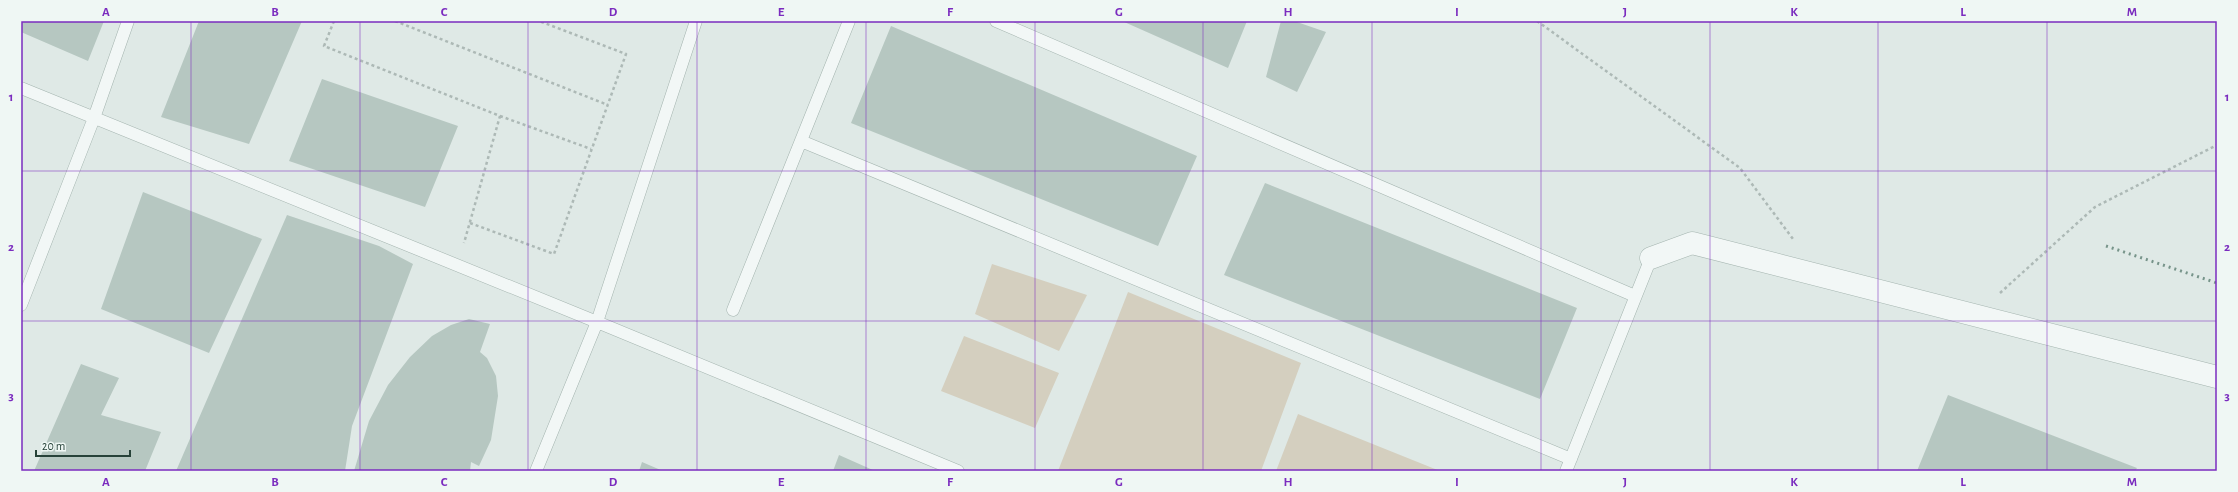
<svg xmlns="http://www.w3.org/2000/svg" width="2238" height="492" viewBox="0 0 2238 492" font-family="'Alegreya Sans',sans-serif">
<rect width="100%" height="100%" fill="#dfe9e6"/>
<path fill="#d4cfbf" d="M992 264 1087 295 1059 351 975 314Z
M1128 292 1301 363 1261 471H1058Z
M964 336 1059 373 1035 428 941 391Z
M1298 414 1440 471H1276Z"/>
<path fill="#b6c7c1" d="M21 21H104L88 61 21 32Z
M199 21H302L249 144 161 117Z
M1122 21H1247L1228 68Z
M1281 21H1294L1326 32 1297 92 1266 77Z
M891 26 1197 156 1158 246 851 123Z
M322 79 458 126 425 207 289 161Z
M1265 183 1577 308 1540 399 1224 275Z
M143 192 262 239 209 353 101 309Z
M287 215 379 246 413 264 352 426 345 471H176Z
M469 319 490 324 480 352 487 358 496 376 498 396 491 440 479 466 471 462 470 471H354L369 421 388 385 410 357 432 336 451 325Z
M81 364 119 378 101 415 161 432 145 471H34Z
M1948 395 2137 468 2135 471H1917Z
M839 455 875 471H833Z
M642 462 663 471H639Z"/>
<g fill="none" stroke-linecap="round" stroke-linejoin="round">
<g stroke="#a4b4af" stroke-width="13">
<path id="service" d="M996 21 1635 296
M21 88 597 322 958 471
M801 141 1571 459
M21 305 94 118 128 21
M733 310 849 21
M536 471 597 322 696 21
M1566 471 1651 258"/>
</g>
<g stroke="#a4b4af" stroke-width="23">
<path id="minor" d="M1651 258 1692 243 2217 377"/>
</g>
<path stroke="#adb9b6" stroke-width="2.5" stroke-dasharray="3 3" stroke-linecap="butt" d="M334 21 324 46 500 116 464 243
M395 21 608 105
M1537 21 1740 168 1793 239
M500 116 591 149
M470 223 554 254 626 54 539 21
M2000 293 2095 207 2217 145"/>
<use href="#service" stroke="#f2f7f6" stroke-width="12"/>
<use href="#minor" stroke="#f2f7f6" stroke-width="22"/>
<path stroke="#77948a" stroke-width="3" stroke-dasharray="2 4" stroke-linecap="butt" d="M2106 246 2217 283"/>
</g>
<path fill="none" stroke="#7b2cbf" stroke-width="1" stroke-opacity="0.55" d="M191 21V471M360 21V471M528 21V471M697 21V471M866 21V471M1035 21V471M1203 21V471M1372 21V471M1541 21V471M1710 21V471M1878 21V471M2047 21V471M21 171H2217M21 321H2217"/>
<rect width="2238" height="492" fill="none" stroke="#eff7f4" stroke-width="44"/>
<path d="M36 450v6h94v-6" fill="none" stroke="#274239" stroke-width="2"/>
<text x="42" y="450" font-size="12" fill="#274239" stroke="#eff7f4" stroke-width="3" paint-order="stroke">20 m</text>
<rect x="22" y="22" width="2194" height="448" fill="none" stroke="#7b2cbf" stroke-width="1.5"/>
<g font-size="13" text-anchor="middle" font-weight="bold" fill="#7b2cbf">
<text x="106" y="16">A</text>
<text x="275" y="16">B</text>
<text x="444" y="16">C</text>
<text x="613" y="16">D</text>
<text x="781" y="16">E</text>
<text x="950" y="16">F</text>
<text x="1119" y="16">G</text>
<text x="1288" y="16">H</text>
<text x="1457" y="16">I</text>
<text x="1625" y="16">J</text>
<text x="1794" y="16">K</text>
<text x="1963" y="16">L</text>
<text x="2132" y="16">M</text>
<text x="11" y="101">1</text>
<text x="2227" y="101">1</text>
<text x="11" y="251">2</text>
<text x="2227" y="251">2</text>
<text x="11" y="400">3</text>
<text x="2227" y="400">3</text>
<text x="106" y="486">A</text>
<text x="275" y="486">B</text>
<text x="444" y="486">C</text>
<text x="613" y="486">D</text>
<text x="781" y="486">E</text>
<text x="950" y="486">F</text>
<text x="1119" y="486">G</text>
<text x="1288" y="486">H</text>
<text x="1457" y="486">I</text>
<text x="1625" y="486">J</text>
<text x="1794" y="486">K</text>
<text x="1963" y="486">L</text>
<text x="2132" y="486">M</text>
</g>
</svg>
